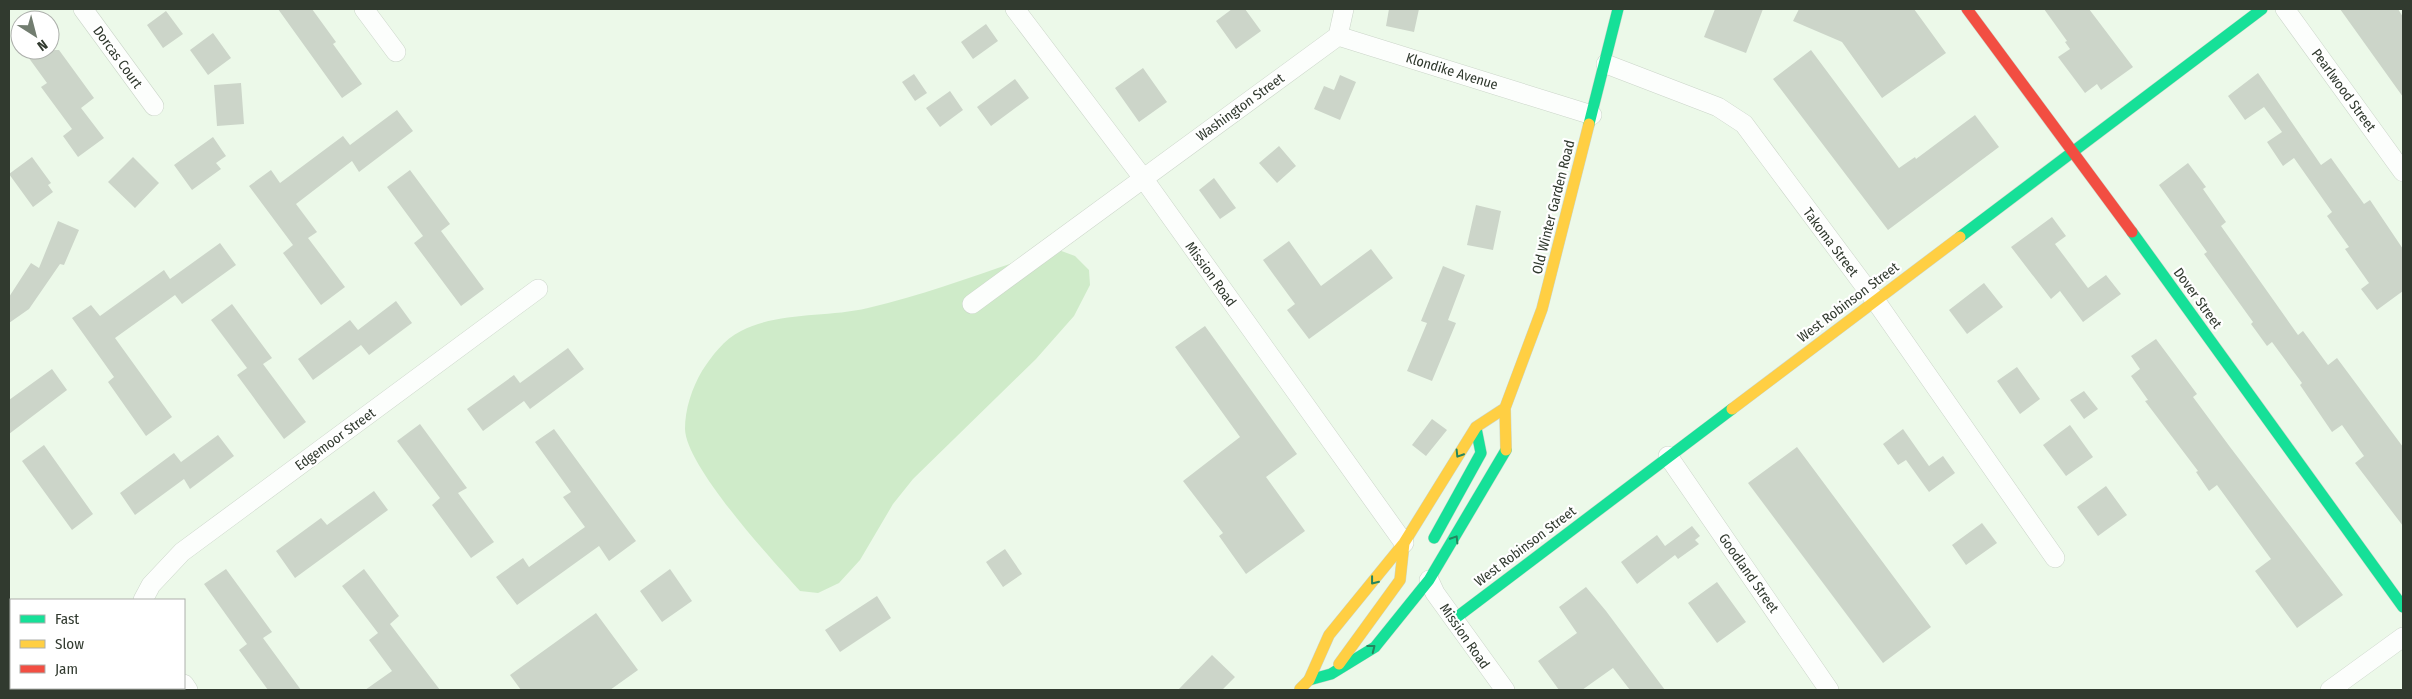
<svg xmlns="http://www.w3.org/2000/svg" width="2412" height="699" viewBox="0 0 2412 699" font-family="'Fira Sans Condensed',sans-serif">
<rect width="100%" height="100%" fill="#ecf9e9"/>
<path fill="#cfebc9" d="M1056 249 1075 256 1089 270 1090 285 1074 316 1036 359 913 479 893 504 860 560 839 583 818 593 800 591C773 561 686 467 685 429 685 409 692 388 702 371 712 356 724 339 741 331 780 311 826 318 868 308 932 293 993 268 1056 249Z"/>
<path fill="#ccd5c9" d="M278 9H312L336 42 333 44 362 84 342 98Z
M1232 9H1245L1261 31 1236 49 1216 21Z
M1389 9H1419L1414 32 1386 26Z
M1715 9H1763L1746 53 1704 37Z
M1799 9H1914L1946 53 1882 98 1842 42 1793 21Z
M2044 9H2089L2133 67 2101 90 2097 84 2085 93 2058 57 2070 49 2065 42 2067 41Z
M2340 9H2398L2403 17V97Z
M166 11 183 34 163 48 147 25Z
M986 24 998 41 973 59 961 42Z
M213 33 231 58 208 75 190 50Z
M23 50H59L94 98 81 108 104 138 78 157 63 136 72 129 41 87 47 83Z
M1811 50 1899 168 1915 157 1916 159 1975 115 1999 147 1888 230 1773 79Z
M1143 68 1167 102 1139 122 1115 88Z
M2258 73 2321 165 2331 158 2364 204 2370 200 2403 249V291L2377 310 2361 289 2369 283 2345 249 2349 247 2327 216 2332 212 2294 158 2283 166 2267 142 2282 132 2264 107 2245 120 2228 96Z
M914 74 927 93 915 101 902 82Z
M1340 75 1356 82 1340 120 1314 109 1324 86 1334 90Z
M1015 79 1029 98 991 126 977 107Z
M241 83 244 124 217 126 214 85Z
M950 91 963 110 940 127 926 108Z
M397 110 413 131 359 172 352 161 296 204 317 232 308 238 345 287 321 305 283 253 293 245 249 186 271 170 280 183 343 136 350 145Z
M213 137 226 156 216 163 221 169 192 190 174 165Z
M1279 146 1296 166 1277 183 1259 163Z
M32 157 51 183 48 185 53 192 33 207 9 174Z
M133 157 159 183 135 208 108 182Z
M2188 163 2206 187 2203 189 2226 222 2221 226 2298 335 2303 331 2328 365 2337 358 2403 447V526L2355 463 2364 456 2342 425 2332 432 2300 385 2302 383 2272 342 2267 346 2251 324 2253 322 2204 254 2207 252 2159 185Z
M410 170 450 224 441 231 484 289 461 306 414 243 423 236 387 187Z
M1214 178 1236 208 1220 219 1199 190Z
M1476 205 1501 211 1493 250 1467 245Z
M2052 217 2066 236 2055 244 2088 288 2106 275 2121 294 2083 322 2060 291 2051 299 2011 247Z
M58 221 79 230 64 265 60 264 29 309 9 323V297L31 263 39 268Z
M1289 241 1321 286 1371 249 1393 278 1309 339 1287 310 1295 304 1263 260Z
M220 243 236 265 182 304 175 295 115 338 172 417 146 436 108 382 114 377 72 318 91 305 100 316 164 270 170 279Z
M1443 266 1465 275 1448 320 1456 323 1432 381 1407 371 1427 323 1421 321Z
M1984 283 2003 307 1967 334 1949 310Z
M396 301 412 323 369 355 361 345 313 380 298 359 350 320 358 330Z
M232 304 272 358 263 364 306 422 284 439 237 375 247 368 211 320Z
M1205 326 1297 454 1266 477 1305 531 1246 574 1219 536 1223 533 1183 481 1240 437 1175 347Z
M2156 339 2197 394 2193 397 2230 447 2343 595 2297 628 2255 571 2271 559 2217 485 2209 491 2196 472 2198 471 2145 401 2148 400 2131 376 2140 369 2131 356Z
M568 348 584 369 530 409 524 401 483 431 467 409 514 375 520 383Z
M2017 367 2040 399 2020 414 1997 381Z
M52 369 67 390 9 434V400Z
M2084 391 2098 409 2084 419 2070 400Z
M1432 419 1447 430 1426 456 1412 445Z
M420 424 467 488 458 493 494 542 471 558 432 505 440 498 397 441Z
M2070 425 2093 457 2066 476 2043 445Z
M554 429 636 541 609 561 599 546 517 605 496 577 523 558 529 567 585 527 563 497 571 492 535 442Z
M1903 429 1929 466 1943 456 1955 473 1929 492 1906 460 1898 465 1883 444Z
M218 435 234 456 190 489 184 479 135 515 120 493 174 453 181 462Z
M44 445 93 514 72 530 22 461Z
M1797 447 1931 627 1883 663 1748 483Z
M2106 486 2127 515 2098 536 2077 507Z
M374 491 388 510 295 578 276 551 321 518 327 525Z
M1982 523 1997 543 1966 565 1952 545Z
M1692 526 1700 536 1695 540 1699 544 1678 559 1675 555 1637 584 1621 562 1657 535 1665 546Z
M1005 549 1022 574 1003 587 986 562Z
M226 569 272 632 263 638 301 690H268L239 650 247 644 204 584Z
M364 569 399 616 390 624 440 690H365L392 671 369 640 378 633 342 586Z
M670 569 692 601 662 622 640 591Z
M1717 582 1746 622 1717 643 1688 603Z
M1586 587 1606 611 1665 690H1630L1613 668 1582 690H1559L1538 661 1577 633 1559 607Z
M877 596 891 618 840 652 825 630Z
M596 613 638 670 610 690H521L510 675Z
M1212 655 1235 677 1222 690H1178Z"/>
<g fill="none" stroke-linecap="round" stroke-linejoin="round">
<g stroke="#cbd5c9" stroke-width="20">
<path id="street" d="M83 9 154 106
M364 9 396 52
M1015 9 1143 178 1404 543
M2285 9 2403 172
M1338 36 1592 115
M1338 36 1344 9
M1606 64 1718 107 1744 124 1875 300 2055 558
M972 304 1338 36
M1668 456 1829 690
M1429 580 1435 593 1505 690
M143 600 151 585 182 552 538 289
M9 621 11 620
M184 684 188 690
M2330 690 2403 637"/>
</g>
<g stroke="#cbd5c9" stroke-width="12">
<path id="fast" d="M1589 124 1618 9
M2132 232 2403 607
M1960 237 2262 9
M1434 538 1481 453 1476 428
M1453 620 1732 409
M1309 680 1331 674 1375 647 1429 580 1506 450"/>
</g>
<g stroke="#cbd5c9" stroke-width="12">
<path id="slow" d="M1732 409 1960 237
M1506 450 1505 408 1542 309 1589 124
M1339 664 1400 580 1404 543
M1300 689 1309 680 1329 635 1404 543 1476 427 1505 408"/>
</g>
<g stroke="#cbd5c9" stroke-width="12">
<path id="jam" d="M1967 9 2132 232"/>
</g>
<use href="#street" stroke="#fcfefc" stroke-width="19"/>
<use href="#fast" stroke="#16e098" stroke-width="11"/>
<use href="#slow" stroke="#ffcf43" stroke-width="11"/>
<use href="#jam" stroke="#f24e42" stroke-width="11"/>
</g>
<defs><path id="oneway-chevron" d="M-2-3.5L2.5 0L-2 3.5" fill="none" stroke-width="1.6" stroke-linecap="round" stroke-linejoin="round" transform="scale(1.25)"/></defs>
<g stroke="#25855e">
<use href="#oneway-chevron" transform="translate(1459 454) rotate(122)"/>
<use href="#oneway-chevron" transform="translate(1455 539) rotate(-58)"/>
<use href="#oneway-chevron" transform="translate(1374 581) rotate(128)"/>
<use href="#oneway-chevron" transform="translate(1372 648) rotate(-38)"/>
</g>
<g text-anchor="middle" stroke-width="4.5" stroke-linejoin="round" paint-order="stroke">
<g font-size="14" fill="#313a2f" stroke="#fff">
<text transform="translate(118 57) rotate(54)" y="5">Dorcas Court</text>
<text transform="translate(1452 71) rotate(17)" y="5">Klondike Avenue</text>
<text transform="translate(2344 90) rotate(54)" y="5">Pearlwood Street</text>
<text transform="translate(1240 107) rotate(-36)" y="5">Washington Street</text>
<text transform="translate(1553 207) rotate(-76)" y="5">Old Winter Garden Road</text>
<text transform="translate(1831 242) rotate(53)" y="5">Takoma Street</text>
<text transform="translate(1211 274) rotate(54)" y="5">Mission Road</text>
<text transform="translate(2198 298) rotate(54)" y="5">Dover Street</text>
<text transform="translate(1848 302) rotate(-37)" y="5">West Robinson Street</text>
<text transform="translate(335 439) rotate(-36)" y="5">Edgemoor Street</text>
<text transform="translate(1525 546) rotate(-37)" y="5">West Robinson Street</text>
<text transform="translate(1749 573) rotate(55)" y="5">Goodland Street</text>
<text transform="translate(1465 636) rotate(55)" y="5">Mission Road</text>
</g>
</g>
<rect width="2412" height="699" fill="none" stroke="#313a2f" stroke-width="20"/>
<rect x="10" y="599" width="175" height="90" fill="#ffffff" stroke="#adb0ac"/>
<rect x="20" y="615" width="25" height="8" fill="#16e098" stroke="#adb0ac"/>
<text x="55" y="624" font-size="15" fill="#313a2f">Fast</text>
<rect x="20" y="640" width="25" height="8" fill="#ffcf43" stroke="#adb0ac"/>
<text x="55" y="649" font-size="15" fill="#313a2f">Slow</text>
<rect x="20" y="665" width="25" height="8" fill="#f24e42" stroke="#adb0ac"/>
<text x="55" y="674" font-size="15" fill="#313a2f">Jam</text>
<g transform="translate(35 35) rotate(144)"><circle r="24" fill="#ffffff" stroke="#adb0ac"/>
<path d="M0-4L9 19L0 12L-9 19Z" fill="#727d70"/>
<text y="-8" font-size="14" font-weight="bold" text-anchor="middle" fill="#313a2f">N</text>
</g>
</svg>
